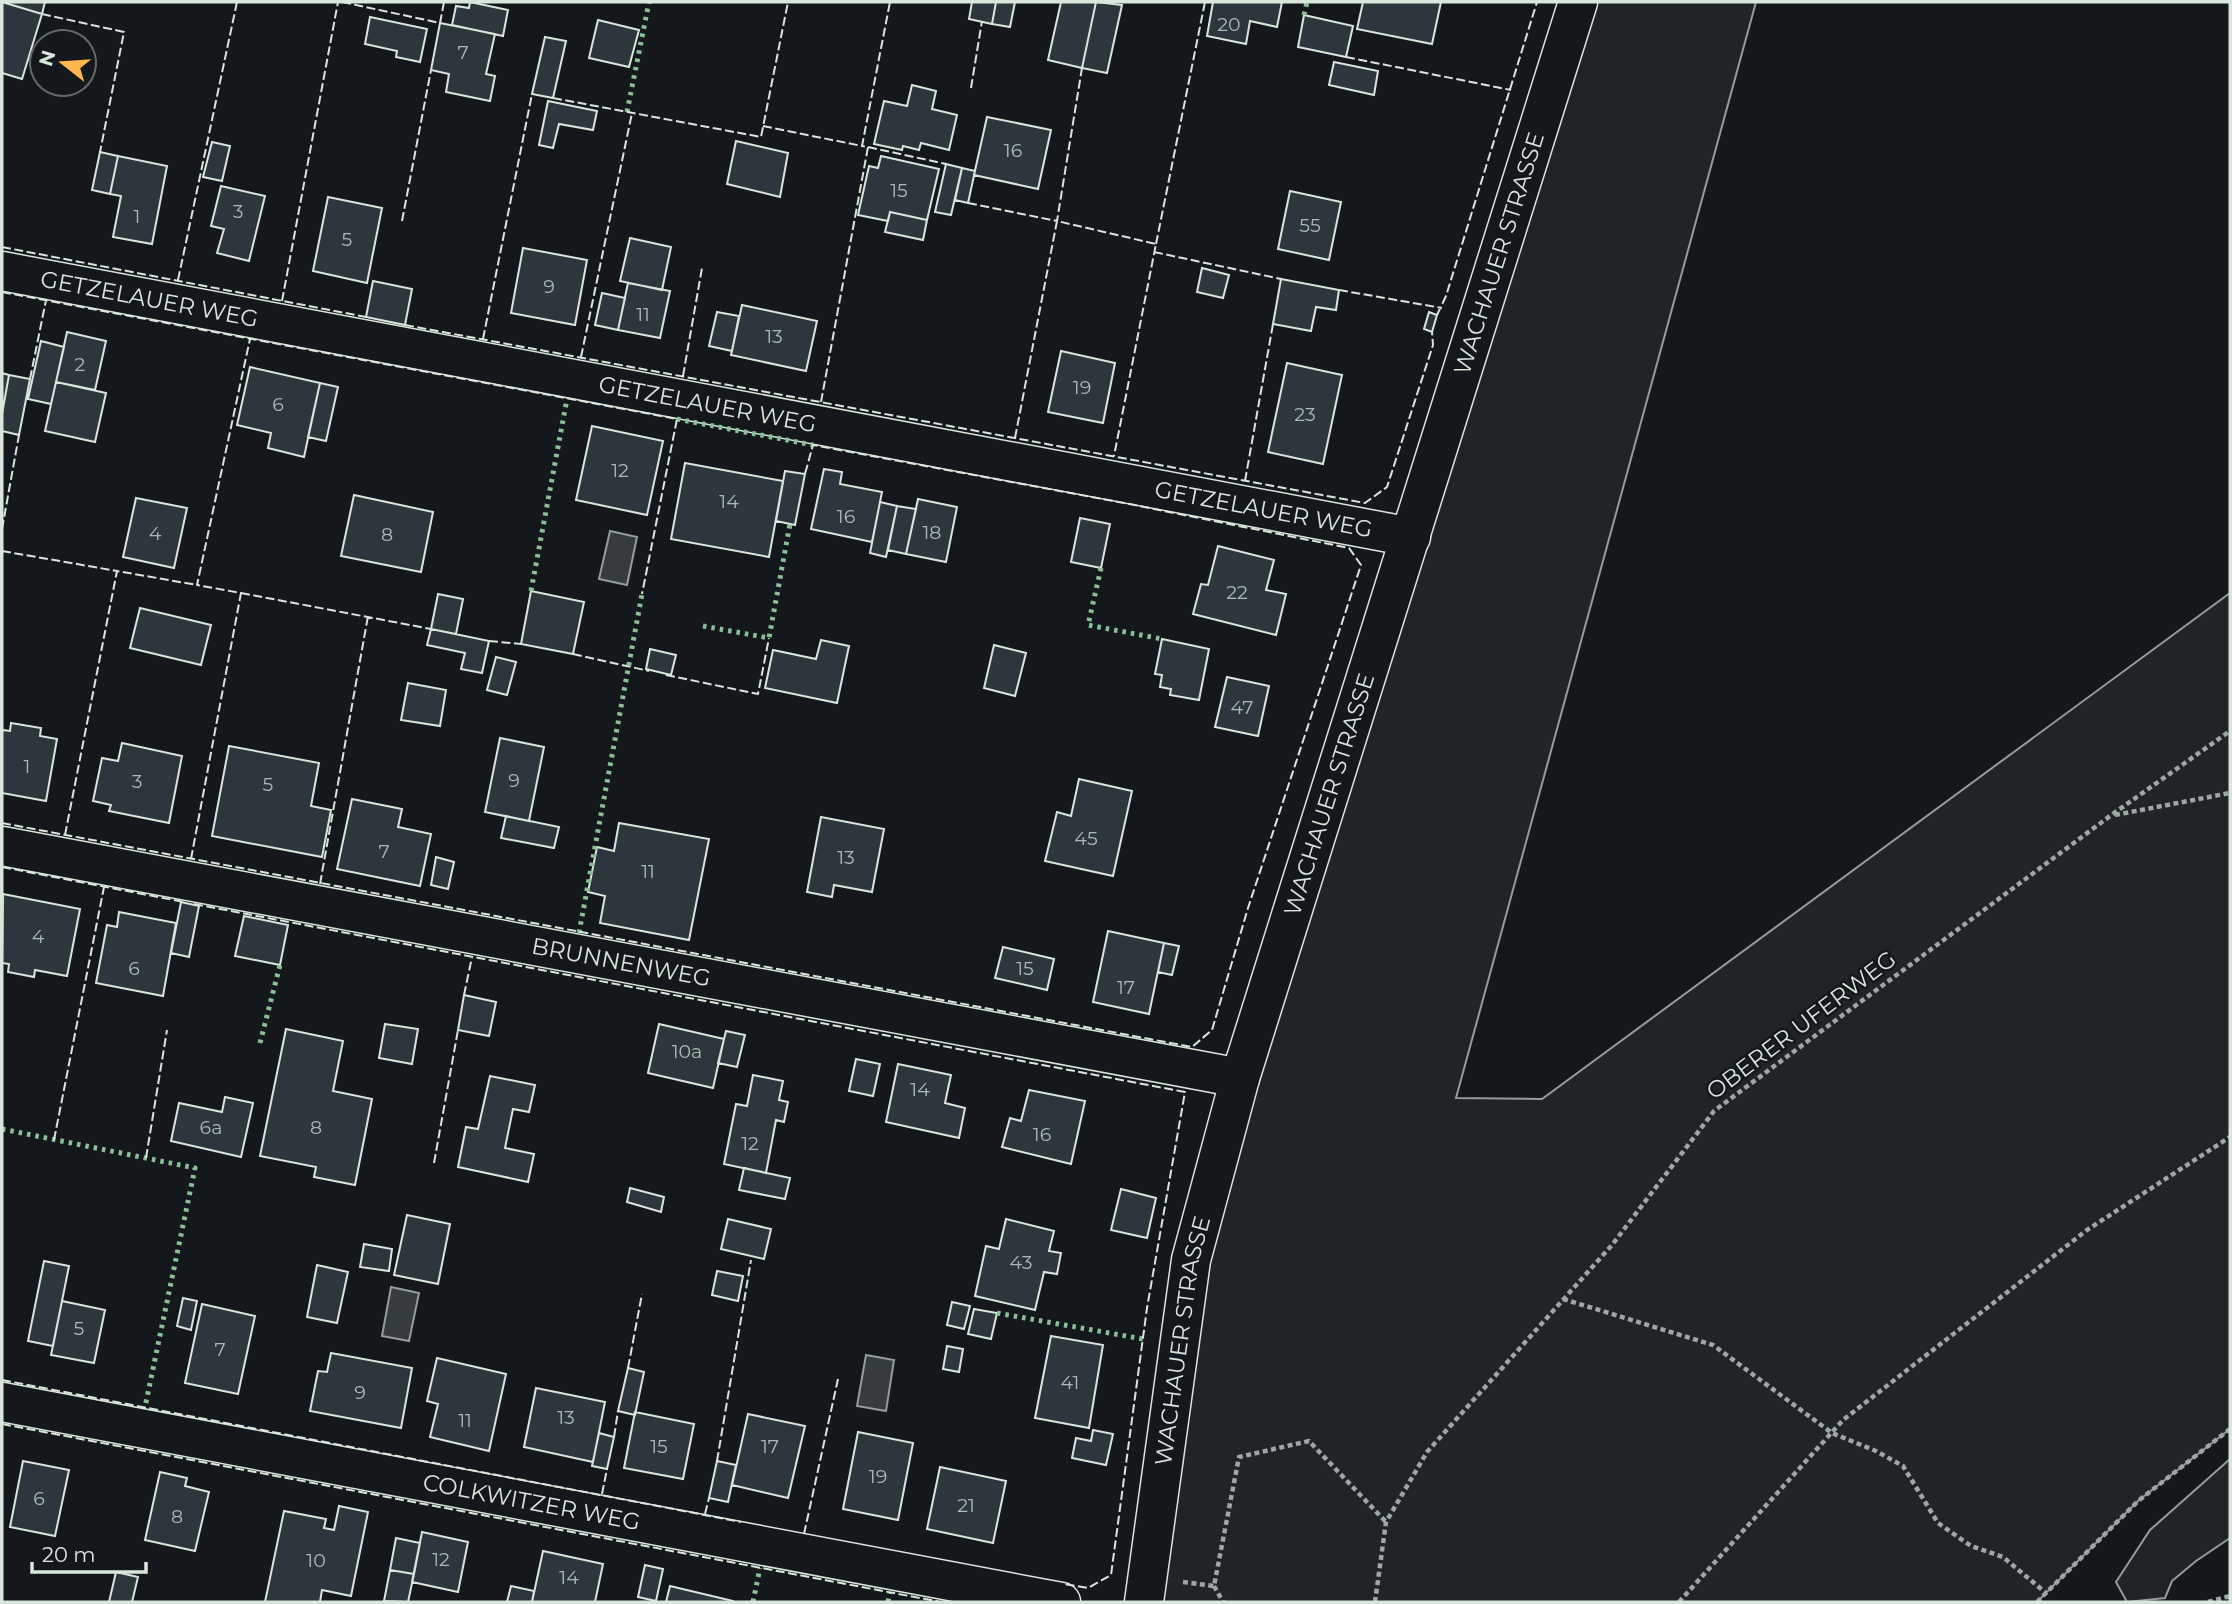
<svg xmlns="http://www.w3.org/2000/svg" width="2232" height="1604" viewBox="0 0 2232 1604" font-family="Montserrat,sans-serif">
<rect width="100%" height="100%" fill="#14181c"/>
<path fill="#202428" stroke="#939e99" stroke-width="2" d="M1578 2H1756L1456 1098 1542 1099 2230 593V1429L2138 1501 2037 1602H1144L1191 1260Z
M2230 1459V1538L2196 1561 2172 1581 2165 1598 2127 1602 2116 1582 2150 1530Z"/>
<path fill="#363b3e" stroke="#939e99" stroke-width="2" d="M610 531 637 537 627 585 599 579Z
M391 1287 419 1293 409 1341 382 1336Z
M866 1355 894 1360 886 1411 857 1406Z"/>
<path fill="#2c363c" stroke="#d8e6dc" stroke-width="2" d="M2 2 42 14 22 79 2 73Z
M2 2H45L42 14Z
M470 2 508 10 503 36 452 25 456 6 469 8Z
M972 2H996L992 24 969 19Z
M996 2H1015L1010 27 992 24Z
M1061 2H1096L1082 68 1048 60Z
M1096 2 1122 5 1107 73 1082 68Z
M1213 2H1282L1277 27 1250 21 1246 44 1207 36Z
M1363 2H1441L1432 44 1357 29Z
M1304 15 1353 26 1346 57 1298 47Z
M370 17 427 29 420 62 396 57 397 51 365 44Z
M598 20 639 30 629 67 589 58Z
M440 23 495 34 486 74 495 76 490 101 446 92 449 74 431 70Z
M545 37 566 41 553 98 532 94Z
M1334 62 1378 71 1374 95 1329 85Z
M912 85 936 91 932 109 957 115 949 150 921 143 919 150 903 146 902 150 874 144 884 101 907 106Z
M548 101 597 111 593 130 559 124 553 148 539 145Z
M987 117 1051 130 1038 189 974 175Z
M736 141 788 153 780 197 727 184Z
M212 142 230 146 222 181 203 177Z
M100 152 118 156 110 194 92 190Z
M118 156 167 166 152 244 113 237 121 196 110 194Z
M881 156 939 169 927 220 890 212 888 221 858 215 869 166 878 168Z
M946 164 962 168 951 215 935 212Z
M962 168 975 171 968 203 955 200Z
M221 186 265 196 249 261 217 253 224 229 211 226Z
M1290 191 1341 202 1329 260 1278 249Z
M328 197 382 208 367 283 313 271Z
M890 212 927 220 923 240 885 232Z
M630 238 671 247 662 290 620 281Z
M523 248 587 260 575 325 511 313Z
M1202 268 1229 275 1223 298 1197 292Z
M1281 279 1339 290 1336 310 1316 307 1311 331 1273 324Z
M373 281 412 289 405 325 366 317Z
M628 283 670 291 660 338 618 330Z
M602 293 625 298 618 330 595 325Z
M742 305 817 321 806 371 731 355Z
M717 312 739 316 732 351 709 346Z
M1429 312 1437 315 1432 332 1424 329Z
M67 332 106 341 95 390 56 382Z
M41 341 64 347 51 404 28 399Z
M1061 351 1115 363 1103 423 1048 412Z
M1287 363 1342 375 1323 464 1268 452Z
M250 367 320 383 304 457 268 448 271 433 237 425Z
M2 373 9 375 2 414Z
M9 375 30 379 19 435 2 431V414Z
M56 382 106 393 95 442 45 431Z
M320 383 338 387 326 441 308 437Z
M592 426 663 441 647 515 576 500Z
M685 463 783 481 769 557 671 539Z
M824 469 842 472 840 484 882 492 872 542 811 529Z
M785 471 805 474 795 525 776 521Z
M354 495 433 512 421 572 341 556Z
M136 498 187 508 174 568 123 557Z
M918 499 957 507 946 562 906 554Z
M880 502 897 506 886 557 870 553Z
M897 506 916 509 906 554 888 550Z
M1080 518 1110 524 1101 568 1071 562Z
M1218 546 1274 560 1266 590 1286 594 1276 635 1193 614 1201 584 1208 585Z
M531 591 584 602 573 654 521 644Z
M438 594 463 599 456 634 431 629Z
M140 608 211 625 201 665 130 648Z
M431 629 489 641 482 673 461 669 465 653 427 645Z
M1162 639 1209 649 1199 700 1170 695 1171 689 1160 687 1162 675 1155 674Z
M821 640 849 646 837 703 765 688 773 650 816 659Z
M994 645 1026 653 1015 696 984 688Z
M650 649 676 655 671 675 646 669Z
M496 657 516 662 507 695 487 690Z
M1227 677 1269 686 1258 736 1215 727Z
M408 683 446 690 440 726 401 720Z
M11 723 41 728 40 736 57 739 46 801 2 793V730L10 731Z
M500 738 544 747 529 821 485 812Z
M122 743 182 756 169 823 109 811 111 805 93 801 102 758 118 761Z
M229 746 319 763 311 806 331 810 322 857 212 836Z
M1079 779 1132 791 1113 876 1045 861 1057 812 1071 816Z
M352 799 402 809 398 827 431 834 420 886 337 869Z
M506 816 559 827 554 848 501 838Z
M821 817 884 829 872 892 834 885 832 897 807 892Z
M619 823 709 839 689 940 600 923 605 896 588 892 597 847 614 851Z
M436 857 454 862 448 889 431 885Z
M3 894 80 909 67 976 35 970 34 977 8 972 9 964 2 963Z
M181 902 199 906 189 957 171 953Z
M119 912 176 923 163 996 96 983 107 925 117 927Z
M244 916 288 925 280 965 235 956Z
M1108 931 1164 943 1149 1014 1093 1002Z
M1164 943 1179 946 1172 975 1158 972Z
M1003 947 1054 959 1047 990 995 978Z
M464 995 496 1002 489 1036 458 1030Z
M385 1024 418 1029 412 1064 379 1058Z
M659 1024 724 1039 713 1088 648 1073Z
M286 1029 343 1041 333 1091 372 1099 355 1185 314 1177 316 1167 260 1156Z
M726 1031 745 1035 737 1067 718 1063Z
M856 1059 880 1064 873 1096 849 1091Z
M898 1064 951 1075 945 1103 965 1108 959 1138 886 1122Z
M753 1075 783 1081 779 1100 788 1102 784 1122 776 1120 766 1173 724 1164 736 1104 747 1106Z
M490 1076 535 1085 529 1112 513 1109 505 1148 534 1154 528 1182 458 1167 466 1127 478 1129Z
M1029 1090 1085 1101 1071 1164 1002 1147 1010 1118 1021 1121Z
M225 1097 253 1103 241 1157 171 1141 179 1103 222 1112Z
M744 1168 790 1178 785 1199 739 1190Z
M630 1188 664 1197 661 1212 627 1202Z
M1121 1189 1156 1198 1147 1238 1111 1230Z
M407 1215 450 1224 438 1284 394 1275Z
M728 1219 771 1229 764 1259 721 1249Z
M1006 1219 1054 1231 1049 1251 1061 1253 1057 1274 1044 1272 1035 1310 975 1296 986 1246 999 1249Z
M364 1244 392 1249 389 1271 360 1267Z
M44 1261 69 1266 53 1346 28 1341Z
M317 1265 348 1272 337 1323 307 1317Z
M717 1271 743 1276 738 1301 712 1295Z
M183 1298 197 1301 191 1330 177 1326Z
M62 1301 105 1310 94 1363 51 1355Z
M952 1302 970 1306 964 1329 947 1325Z
M202 1304 255 1316 238 1394 185 1383Z
M974 1309 997 1313 991 1339 968 1334Z
M1051 1336 1103 1345 1089 1428 1035 1418Z
M947 1346 963 1349 959 1372 943 1369Z
M331 1353 412 1368 401 1428 310 1411 318 1371 327 1372Z
M437 1358 506 1374 489 1451 430 1437 438 1404 427 1401Z
M628 1368 644 1372 635 1415 618 1411Z
M536 1388 605 1402 593 1462 524 1447Z
M635 1412 694 1424 683 1479 624 1468Z
M748 1414 805 1426 788 1498 732 1485Z
M1093 1430 1113 1434 1106 1465 1072 1458 1076 1438 1091 1441Z
M858 1432 913 1443 898 1520 843 1509Z
M599 1433 614 1437 607 1469 592 1466Z
M23 1461 69 1470 55 1536 10 1527Z
M717 1461 736 1465 728 1502 709 1498Z
M940 1467 1006 1481 993 1543 927 1529Z
M160 1472 187 1478 185 1486 209 1492 195 1551 145 1540Z
M339 1506 368 1512 351 1596 322 1590 320 1602H265L284 1511 326 1519 324 1528 334 1530Z
M422 1532 468 1542 458 1592 412 1582Z
M396 1538 420 1543 414 1574 390 1570Z
M543 1551 603 1564 595 1602H532Z
M645 1565 663 1569 656 1601 638 1597Z
M390 1570 414 1574 408 1602 384 1601Z
M116 1572 138 1577 132 1602H109Z
M511 1586 534 1591 532 1602H507Z
M670 1586 733 1601V1602H666Z"/>
<g fill="none" stroke-linecap="round" stroke-linejoin="round">
<g stroke="#d8e6dc" stroke-width="41">
<g id="minor">
<path id="s1" d="M2 271 1411 537"/>
<path id="s2" d="M2 846 1240 1078"/>
<path id="s3" d="M2 1402 1061 1602"/>
</g>
</g>
<g stroke="#d8e6dc" stroke-width="41">
<g id="major">
<path id="s4" d="M1144 1602 1191 1260 1240 1078 1578 2"/>
</g>
</g>
<path stroke="#9da8a2" stroke-width="4.5" stroke-dasharray="5 3.5" stroke-linecap="butt" d="M2115 815 2230 793
M1563 1299 1713 1345 1832 1433 1876 1451 1903 1466 1938 1523 1971 1546 2003 1557 2046 1593
M1183 1582 1214 1586 1239 1457 1309 1441 1386 1522
M1214 1586 1223 1602
M1375 1602 1386 1522 1427 1452 1612 1245 1714 1111 2110 816 2230 731
M1679 1602 1843 1420 2087 1230 2230 1137
M2037 1602 2138 1501 2230 1429
M2208 1602 2230 1596"/>
<use href="#minor" stroke="#14181c" stroke-width="38"/>
<use href="#major" stroke="#14181c" stroke-width="38"/>
<path stroke="#8ac095" stroke-width="5" stroke-dasharray="3.5 5" stroke-linecap="butt" d="M1304 15 1307 2
M627 112 649 2
M677 419 813 445
M1101 568 1088 625 1162 639
M531 591 567 399
M703 626 769 638 790 524
M579 933 642 594
M260 1043 280 965
M2 1129 195 1168 145 1407
M997 1313 1143 1339
M753 1602 760 1568
M888 1602 890 1592"/>
<path stroke="#d8e6dc" stroke-width="2" stroke-dasharray="9 3.5" stroke-linecap="butt" d="M342 2 440 23 444 2
M42 14 124 32 100 152
M1346 57 1511 90
M971 88 982 21
M553 98 761 137 788 2
M763 126 862 146 890 2
M868 147 946 164
M968 203 1057 221 1082 68
M402 221 431 70
M1156 244 1205 2
M2 247 366 317
M1154 252 1281 279
M178 280 237 2
M1339 290 1442 308
M2 292 677 419 642 594
M282 301 338 2
M1437 315 1446 296 1537 2
M405 325 1365 503 1387 487 1433 345 1432 332
M483 339 532 94
M581 357 632 113
M683 376 702 268
M30 379 46 300
M821 402 868 147 862 146
M1015 438 1057 221 1156 244 1114 456
M1245 481 1273 324
M2 529 19 435
M2 551 117 571
M241 593 431 629
M489 641 521 644
M573 654 649 671
M666 675 758 694 769 638
M2 823 1192 1047 1212 1030 1248 908 1361 565 1349 548 1124 503 813 445 805 474
M65 835 117 571 197 585
M191 859 241 593 197 585 250 339
M2 867 184 902
M320 884 368 616
M194 904 1185 1092 1147 1308 1111 1575 1088 1588 1064 1584
M464 995 472 957
M54 1140 104 887
M146 1158 167 1030
M434 1163 458 1030
M628 1368 642 1294
M2 1380 741 1522
M2 1424 941 1602
M614 1437 618 1411
M717 1461 751 1260
M602 1494 607 1469
M705 1514 709 1498
M804 1534 838 1379"/>
</g>
<g text-anchor="middle" stroke-width="5" stroke-linejoin="round" paint-order="stroke">
<g font-size="19" fill="#adbab4">
<text x="1229" y="31">20</text>
<text x="463" y="59">7</text>
<text x="1013" y="157">16</text>
<text x="899" y="197">15</text>
<text x="238" y="218">3</text>
<text x="137" y="223">1</text>
<text x="1310" y="232">55</text>
<text x="347" y="246">5</text>
<text x="549" y="293">9</text>
<text x="643" y="321">11</text>
<text x="774" y="343">13</text>
<text x="80" y="371">2</text>
<text x="1082" y="394">19</text>
<text x="278" y="411">6</text>
<text x="1305" y="421">23</text>
<text x="620" y="477">12</text>
<text x="729" y="508">14</text>
<text x="846" y="523">16</text>
<text x="932" y="539">18</text>
<text x="155" y="540">4</text>
<text x="387" y="541">8</text>
<text x="1237" y="599">22</text>
<text x="1242" y="714">47</text>
<text x="27" y="773">1</text>
<text x="514" y="787">9</text>
<text x="137" y="788">3</text>
<text x="268" y="791">5</text>
<text x="1086" y="845">45</text>
<text x="384" y="858">7</text>
<text x="846" y="864">13</text>
<text x="648" y="878">11</text>
<text x="38" y="943">4</text>
<text x="134" y="975">6</text>
<text x="1025" y="975">15</text>
<text x="1126" y="994">17</text>
<text x="687" y="1058">10a</text>
<text x="920" y="1096">14</text>
<text x="211" y="1134">6a</text>
<text x="316" y="1134">8</text>
<text x="1042" y="1141">16</text>
<text x="750" y="1150">12</text>
<text x="1021" y="1269">43</text>
<text x="79" y="1335">5</text>
<text x="220" y="1356">7</text>
<text x="1070" y="1389">41</text>
<text x="360" y="1399">9</text>
<text x="566" y="1424">13</text>
<text x="465" y="1427">11</text>
<text x="659" y="1453">15</text>
<text x="770" y="1453">17</text>
<text x="878" y="1483">19</text>
<text x="39" y="1505">6</text>
<text x="966" y="1512">21</text>
<text x="177" y="1523">8</text>
<text x="441" y="1566">12</text>
<text x="316" y="1567">10</text>
<text x="569" y="1584">14</text>
</g>
<g font-size="23" fill="#d8e6dc" stroke="#14181c">
<text dy="8" stroke="none"><textPath href="#s4" startOffset="1398">WACHAUER STRASSE</textPath></text>
<text dy="8" stroke="none"><textPath href="#s1" startOffset="150">GETZELAUER WEG</textPath></text>
<text dy="8" stroke="none"><textPath href="#s1" startOffset="718">GETZELAUER WEG</textPath></text>
<text dy="8" stroke="none"><textPath href="#s1" startOffset="1284">GETZELAUER WEG</textPath></text>
<text dy="8" stroke="none"><textPath href="#s4" startOffset="831">WACHAUER STRASSE</textPath></text>
<text dy="8" stroke="none"><textPath href="#s2" startOffset="630">BRUNNENWEG</textPath></text>
<text transform="translate(1801 1025) rotate(-37)" y="8">OBERER UFERWEG</text>
<text dy="8" stroke="none"><textPath href="#s4" startOffset="264">WACHAUER STRASSE</textPath></text>
<text dy="8" stroke="none"><textPath href="#s3" startOffset="539">COLKWITZER WEG</textPath></text>
</g>
</g>
<rect width="2232" height="1604" fill="none" stroke="#d8e6dc" stroke-width="7"/>
<g transform="translate(63 63) rotate(287)"><circle r="33" fill="#14181c" stroke="#626a69" stroke-width="2"/>
<path d="M0-5L12 26L0 18L-12 26Z" fill="#ffb74d"/>
<text y="-10" font-size="19" font-weight="bold" text-anchor="middle" fill="#d8e6dc">N</text>
</g>
<path d="M32 1562v10h114v-10" fill="none" stroke="#d8e6dc" stroke-width="3.5"/>
<text x="42" y="1562" font-size="21" fill="#d8e6dc" stroke="#14181c" stroke-width="5" paint-order="stroke">20 m</text>
</svg>
